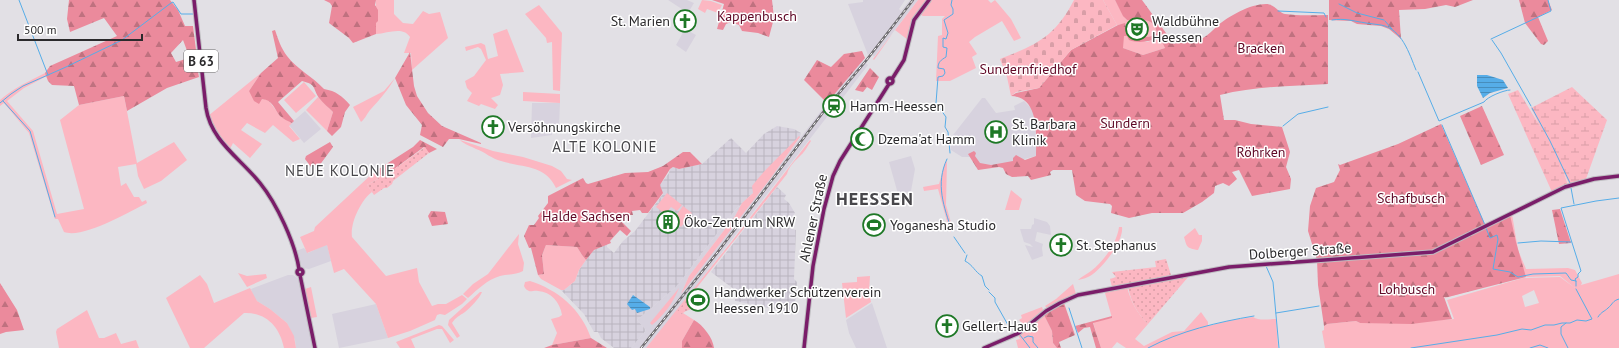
<svg xmlns="http://www.w3.org/2000/svg" width="1619" height="348" viewBox="0 0 1619 348" font-family="'PT Sans',sans-serif">
<defs>
<pattern id="industrial-grid" width="8" height="8" patternUnits="userSpaceOnUse"><rect width="8" height="8" fill="#d7d2de"/><path d="M0 4h8M4 0v8" fill="none" stroke="#b9b4bf"/></pattern>
<pattern id="forest-firs" width="22" height="20" patternUnits="userSpaceOnUse"><rect width="22" height="20" fill="#eb8a9c"/><path d="M5 1l3.5 6h-7zM16 11l3.5 6h-7z" fill="#bf717f"/></pattern>
<pattern id="wetland-marsh" width="20" height="14" patternUnits="userSpaceOnUse"><rect width="20" height="14" fill="#fcb7c2"/><path d="M1 5h8M5 5V1M11 12h8M15 12V8" fill="none" stroke="#d89ea7"/></pattern>
<pattern id="cemetery-stones" width="16" height="16" patternUnits="userSpaceOnUse"><rect width="16" height="16" fill="#fcb7c2"/><path d="M2 7V4a2 2 0 0 1 4 0v3zM10 15v-3a2 2 0 0 1 4 0v3z" fill="#d89ea7"/></pattern>
<pattern id="garden-dots" width="8" height="8" patternUnits="userSpaceOnUse"><rect width="8" height="8" fill="#fcb7c2"/><path d="M2 2h.1M6 6h.1" fill="none" stroke="#d89ea7" stroke-width="1.8" stroke-linecap="round"/></pattern>
<pattern id="water-rules" width="6" height="5" patternUnits="userSpaceOnUse"><rect width="6" height="5" fill="#56ade8"/><path d="M0 2.5h6" fill="none" stroke="#478dbc"/></pattern>
</defs>
<rect width="100%" height="100%" fill="#e2e0e5"/>
<path fill="#d7d2de" d="M668 0H687L694 3 688 13Z
M863 0H905L899 9 901 11 910 0H918L874 57 871 52 868 55 848 4 863 2Z
M685 29 696 35 686 52 676 45Z
M863 61 868 65 841 100V102L833 112 830 113 675 313 646 348H631L646 330 637 320 676 287 735 210 742 204 735 216 689 276 682 292 827 103Z
M982 98H985L996 113 1015 110 1014 106 1024 101 1033 110 1036 138V156L1005 164 991 165 980 164 970 157H962L951 150 950 139Z
M532 103H560L559 127H552V135L531 138Z
M305 111 321 129 304 143 289 125Z
M911 156 915 169 911 191 898 194 889 162Z
M1034 218 1047 222 1050 226 1051 235 1037 232 1035 241 1043 244 1042 248 1043 256 1032 260 1025 245 1033 247 1030 244 1024 242 1020 229H1031L1032 225 1034 224Z
M327 244 331 261 309 269 302 268 296 251 304 248 308 253Z
M288 275H293L299 279 313 348H296L295 340 287 323 270 309 257 301 254 298 251 289Z
M872 303 887 348H856L849 333 846 320Z
M376 304 388 338 339 348 332 314Z"/>
<path fill="url(#industrial-grid)" d="M777 126 794 129 801 133 800 137 753 193 735 210 676 287 637 320 646 330 631 348H614L601 338 598 332H594L584 314 561 290H564L575 281 579 270 586 260 594 250 607 244V247L614 253 623 241 635 231 663 194 660 185 669 173 670 169 673 167 679 169 702 164 731 138 746 153 764 134Z
M777 187 786 195 784 199 789 203 795 213 785 227 796 230 794 279 797 282 794 313 735 301V298L739 293 711 272Z"/>
<path fill="#fcb7c2" fill-rule="evenodd" d="M376 0H394V14L403 23 413 24 423 11 429 14 440 12 448 38 412 70 411 53H404L410 37C403 26 388 33 376 34Z
M702 0 711 1 722 5 718 13 707 9 705 13 698 9Z
M918 0H928C915 15 913 20 908 40L895 30 874 60 873 59Z
M931 0H988L991 3 995 0 1011 19 1021 38 1014 41 1002 21 975 37 969 42 977 54 972 57 976 68 950 81H936L938 36 942 35V19L945 16H923L919 14Z
M1103 0H1115L1125 18 1127 20C1140 21 1153 14 1157 33 1149 40 1139 36 1130 33L1125 24 1117 25Z
M539 5 562 33 560 91 553 90 552 42 547 43 546 38 525 14Z
M507 29 524 72 500 74 503 85 500 95 491 98 498 105 495 109 481 104 479 106 467 101 472 93 467 88 465 81 474 76 486 60 481 49 478 47 466 51 465 47 481 43 485 45 488 59 498 56 493 34Z
M1123 35 1147 42 1160 38 1165 48 1143 55 1123 48Z
M45 73 47 76 24 88 7 101 33 131 57 214 84 209 60 120 79 105 124 96 137 163 174 142 187 160 161 181 144 189 138 176 136 164 118 167 121 186 126 183 134 197H139L142 202 146 200 147 203C129 212 83 239 64 232L58 219H55L29 133 4 103 0 106V100C14 88 29 81 45 73Z
M261 73 249 91 269 101 281 117 292 123 289 126 300 139 293 142 273 125 265 133 247 123 241 130 262 144 250 158 233 143 230 149 216 132 208 116Z
M395 78C388 90 380 99 371 109 367 113 366 118 361 122L353 107 384 91Z
M304 82 316 96 296 113 284 100Z
M523 92 560 94V103L523 101Z
M318 97 333 112 327 131 306 110Z
M799 136 800 137 770 179 681 294 689 276 735 216 742 203 753 193 752 186C766 167 784 153 799 136Z
M460 140 493 151 523 157 552 166 561 171 567 179 572 180 556 188C545 164 523 168 501 161 492 159 485 152 476 149 471 146 465 145 460 140Z
M810 140 811 141C808 145 805 152 801 155 796 160 789 166 787 174L695 290 705 304 698 307 691 296 677 316 683 313 694 320 682 341V348H646L732 241Z
M947 161 946 205 953 230 950 232 938 189 924 191 923 187 939 184 945 163Z
M374 172 378 179 367 185 372 192C361 200 350 223 352 237L386 276 417 268 419 282 432 306 438 304H446L462 295 467 299 462 304 445 315 440 314 437 315 435 320 410 331 388 338 376 304 344 269 334 273 327 245 307 253 300 237 314 231 315 227Z
M1011 190 1022 199 1019 210H1005Z
M667 193 682 205 677 211 671 207 665 214 656 207Z
M683 206 692 213 681 227 674 219Z
M1512 214 1518 250 1526 269 1568 268 1575 270 1582 283 1581 285 1619 274V348H1325L1322 331 1324 330V326L1327 324 1356 321 1360 323H1405L1454 319 1447 300 1523 278 1560 277 1575 288 1560 276 1526 277V275L1445 298 1438 272ZM1534 290 1539 303 1525 307 1522 296Z
M1119 227H1122C1124 241 1102 269 1090 276 1087 278 1082 279 1078 280 1081 277 1087 274 1091 271 1104 261 1117 243 1119 227Z
M1195 228 1199 235H1202V241L1198 250C1186 248 1187 247 1184 237Z
M519 234 518 244 524 263 523 271C517 275 507 274 500 276 487 280 478 289 468 298L463 294 473 284 488 274Z
M546 245 577 247 582 255 586 260 579 270 575 281 564 290H561L541 279 538 275 544 274 542 255Z
M238 273 247 276 266 274 267 278 247 287Z
M200 275 207 284 214 303 250 288 257 301 270 309 287 323 294 336 296 348H284C280 327 266 312 244 313L204 348H190L166 298Z
M870 276 869 292 871 302 846 318 842 283 857 282V277Z
M530 281C558 290 581 309 591 338L552 345 557 333 551 319 559 317 562 315C560 302 551 292 538 291 535 290 531 292 529 291 526 290 525 288 524 286L525 282Z
M1073 284 1076 294 1047 308 1045 306 1056 299Z
M311 287 317 317 311 318 305 289Z
M1127 287C1131 302 1137 313 1148 324L1135 339 1144 346 1172 332 1184 331 1201 312 1208 322V326L1227 321 1253 317C1259 321 1268 319 1276 319L1278 348H1126L1117 342 1112 348H1101L1093 322 1112 318 1105 293 1108 291Z
M679 288C673 303 664 315 652 325L650 323Z
M480 292H482C479 299 471 307 465 312 459 316 456 317 452 323L460 336 457 338 448 325 449 320Z
M1042 307 1043 310 1025 326 1019 320 1022 318 1021 315Z
M87 310 99 338H104L116 333 121 344 136 340 139 348H59L56 332 57 329Z
M1044 315 1052 331 1053 343 1057 348H1018L1016 340 1020 339 1018 335 1028 330Z
M439 325 442 326 454 340 450 343 442 329H437L411 339 415 348H400L396 342Z"/>
<path fill="url(#forest-firs)" fill-rule="evenodd" d="M69 0H170L178 10 185 26H193L196 50 195 54 189 56 183 40 171 53 176 62 195 56 199 77 167 88 127 111 124 96 79 105 74 86 52 85 48 81 45 73 50 66 117 36 104 18 70 32 67 19Z
M324 0H376L375 5 378 10V21L376 23V34L353 43 349 38 329 23 332 6 330 3Z
M712 0H772L774 18 769 37 758 33 742 31 739 25 731 22 726 24 723 30 717 29 724 4Z
M1115 0H1142L1174 44 1180 42 1185 43C1191 40 1197 40 1203 38 1208 35 1213 30 1217 26 1229 16 1250 4 1266 4 1275 4 1279 13 1285 14 1298 16 1314 15 1328 15V84C1293 86 1255 86 1220 95L1224 120H1235L1251 124 1282 127 1290 152 1286 167 1291 179 1290 189 1252 196 1239 170 1232 172 1237 179 1229 186 1223 183 1215 186 1214 193 1202 202 1183 213H1152L1129 218 1111 213 1112 206 1110 204 1085 201 1076 195 1072 170H1053L1050 172 1051 175 1031 180 1028 176 1012 177 1006 174 1003 168 999 167 978 170 968 154 974 151 976 153 975 156 980 163 991 165 1013 161V158L1016 155 1025 160 1036 156C1036 136 1040 97 1011 96L1016 93 1039 88 1071 50 1118 25 1125 23 1126 27H1129L1130 33C1139 36 1148 40 1157 33 1153 15 1140 21 1127 20L1123 16ZM1124 36H1127L1129 40C1140 44 1149 41 1160 38L1165 48 1143 55 1123 48Z
M1329 0H1473L1455 7 1446 5 1425 9 1399 10 1401 39 1389 29 1381 26 1357 24 1351 21 1329 20Z
M1519 0H1548L1552 10 1538 17 1548 41 1544 45 1541 44 1525 23Z
M275 30C278 39 281 48 287 56 297 69 313 77 324 89 336 91 342 96 350 105L345 112 341 127 332 136 327 131 333 112C329 108 323 103 319 98 312 87 317 85 302 81L278 102 294 121 292 123C288 121 283 119 280 116 274 109 273 100 262 99L259 104 254 101 249 91 261 73 278 58 272 31Z
M862 51 865 58 827 103 804 80 817 60 831 67 844 54Z
M410 52 414 86 417 96 428 113 442 126 481 143V144L459 139H449L443 147 420 135 422 125 406 105 395 78Z
M870 68 879 77 872 90 867 87 863 92 855 90Z
M1482 106 1504 155 1481 165 1460 116Z
M1441 124 1486 227 1510 215 1516 242 1526 277 1448 297H1444L1452 319 1411 324 1360 323 1356 321 1327 324 1324 326 1318 285 1317 260 1308 231 1310 206 1316 188 1334 182 1340 170 1338 164 1340 165 1398 144Z
M420 140 437 149 429 153 424 147 386 175H380L377 170 413 147Z
M330 142 333 147 319 166 316 165 311 167 305 159 306 156Z
M683 152H690L702 164 679 169 673 167 670 169 660 185 663 193 648 213H642L640 210 632 211 633 215H628L627 218 621 214 619 219 631 231 627 236 620 230 610 241 611 243 594 250 586 260 582 255 577 247 546 245 542 255 544 274 538 275 531 248H529L524 236 529 225H534L539 218 538 216 548 203V196L583 178 586 183 588 184 625 173 648 172 663 166Z
M1560 209 1571 243 1559 244 1552 210Z
M431 211 445 212 448 224 432 226 428 216Z
M0 283 17 310 24 330 6 332 0 334Z
M1064 303 1075 335 1059 342 1061 348H1057L1053 343 1052 331 1044 315Z
M1112 316V318L1093 323 1101 348H1096L1090 327 1084 328 1078 333 1075 326Z
M694 320C703 325 713 338 714 348H682V341Z
M591 338 607 348H544L552 345Z"/>
<path fill="url(#wetland-marsh)" d="M1572 87 1607 120 1586 179 1569 184 1563 171 1568 185 1552 192 1508 94 1518 90 1541 128 1531 108Z"/>
<path fill="url(#cemetery-stones)" d="M1074 0H1103L1117 25 1071 50 1039 88 1016 92 1011 96 1007 77 1000 59C1036 45 1055 37 1074 0Z"/>
<path fill="url(#garden-dots)" d="M425 147 429 153 393 181 392 184 387 188H384L374 195 367 185 378 179 374 172 377 170 380 175 384 173 386 175Z
M1166 259 1171 275 1112 287 1110 279 1116 277 1112 272 1156 267 1155 261Z
M1189 276 1148 324C1137 313 1131 302 1128 287Z
M690 296 698 307 686 311 677 317 675 314Z"/>
<path fill="url(#water-rules)" d="M1477 75H1487L1503 80 1508 88 1490 93 1483 98 1477 86Z
M633 295 650 307V309L637 313 635 309 632 310 627 304Z"/>
<g fill="none" stroke-linecap="round" stroke-linejoin="round">
<path stroke="#56ade8" stroke-width="1" d="M19 0 48 75
M1339 4 1357 13 1384 20
M1278 11 1324 13 1326 17
M1332 20C1345 18 1353 21 1366 23 1371 24 1376 24 1381 25 1402 29 1409 53 1416 70
M1385 21 1392 29
M1491 39 1551 11 1548 0
M1492 40 1501 53 1531 106
M1418 72 1439 121 1484 102C1487 97 1504 90 1510 90
M3 101 30 131 55 217
M0 103 11 94 23 86 66 67 122 40 171 3 173 2 181 14H193
M1532 108 1550 141 1570 183
M1442 125 1485 225
M1283 126 1298 114 1328 107
M950 153 948 132 945 127 946 117 936 103 938 77 943 76 945 73 944 69 938 68C938 62 941 60 946 57L947 48 943 47V38L946 39 948 33 944 20 953 14V9L951 5 952 0
M947 159C935 184 944 207 952 231
M1571 188 1574 204
M1486 228 1490 238 1497 235 1498 239 1493 269 1510 272 1518 277 1533 274 1566 273 1571 280 1576 281V286
M954 237 965 253
M1518 243 1541 241 1571 242
M967 255 965 261C973 265 975 272 982 276L985 286 989 290
M1266 266 1273 282 1279 348
M1576 281 1575 279 1578 277V274L1581 271 1561 208 1596 201 1619 198
M989 292 995 298V302L1008 325 1018 331
M1069 308 1082 348
M1276 313 1319 306
M1598 317C1602 311 1604 312 1608 308 1613 304 1612 301 1619 299
M1566 323 1561 327V334L1568 348
M1020 335 1030 348
M1024 338 1028 336 1033 337V342L1038 348
M1148 348C1180 331 1218 322 1254 316
M1411 348 1497 335 1522 329 1531 330 1545 325H1554L1562 323H1570L1577 320 1586 321 1592 319 1576 289
M1530 348 1540 345 1548 348"/>
<g stroke="#bdbcc0" stroke-width="5.5">
<path id="major" d="M194 0 206 108C211 141 240 158 260 183 277 204 295 243 299 269
M887 81a3 3 0 1 1 6 0a3 3 0 1 1-6 0Z
M892 79 904 60 914 20 929 0
M297 272a3 3 0 1 1 6 0a3 3 0 1 1-6 0Z
M300 275 315 348
M804 348 813 266 824 209 833 176 840 161 889 84
M984 348 1019 333 1046 311 1060 303 1078 295 1229 267 1433 252 1565 187 1594 179 1619 176"/>
</g>
<use href="#major" stroke="#7a1d69" stroke-width="3.5"/>
<g stroke="#6f6d70" stroke-width="2.5">
<path id="rail" d="M641 348 717 253 824 111 865 62 913 0"/>
</g>
<use href="#rail" stroke="#fff" stroke-width="1" stroke-dasharray="3" stroke-linecap="butt"/>
</g>
<defs>
<g id="church-ring" transform="scale(1.15)"><circle r="9.5" fill="#fff" stroke="#1e7826" stroke-width="1.5"/><path d="M-1.2-6h2.4v3.5h3.3v2.4h-3.3V6h-2.4V-.1h-3.3v-2.4h3.3Z" fill="#1e7826"/></g>
<g id="theatre-ring" transform="scale(1.15)"><circle r="9.5" fill="#fff" stroke="#1e7826" stroke-width="1.5"/><path d="M-5-5.5Q0-4 5-5.5V0Q5 5 0 6Q-5 5-5 0ZM-3.3-2.5H-1v1.5H-3.3ZM1-2.5H3.3v1.5H1ZM-2.8 1Q0 5.5 2.8 1Z" fill="#1e7826"/></g>
<g id="station-ring" transform="scale(1.15)"><circle r="9.5" fill="#fff" stroke="#1e7826" stroke-width="1.5"/><path d="M-3-6H3Q5-6 5-4V2Q5 4 3 4L4.5 6H3L1.5 4h-3L-3 6H-4.5L-3 4Q-5 4-5 2V-4Q-5-6-3-6ZM-3.5-4v3h7v-3ZM-3.5 1v1.5H-2V1ZM2 1v1.5H3.5V1Z" fill="#1e7826"/></g>
<g id="hospital-ring" transform="scale(1.15)"><circle r="9.5" fill="#fff" stroke="#1e7826" stroke-width="1.5"/><path d="M-5-5h3v3.5h4V-5h3V5h-3V1.5h-4V5h-3Z" fill="#1e7826"/></g>
<g id="mosque-ring" transform="scale(1.15)"><circle r="9.5" fill="#fff" stroke="#1e7826" stroke-width="1.5"/><path d="M3.5-4.9A6 6 0 1 0 3.5 4.9A5 5 0 1 1 3.5-4.9Z" fill="#1e7826"/></g>
<g id="building-ring" transform="scale(1.15)"><circle r="9.5" fill="#fff" stroke="#1e7826" stroke-width="1.5"/><path d="M-4-6H4V6H1V3H-1V6H-4ZM-2.5-4.3h1.7v1.8h-1.7ZM.8-4.3h1.7v1.8H.8ZM-2.5-1h1.7V.8h-1.7ZM.8-1h1.7V.8H.8Z" fill="#1e7826"/></g>
<g id="stadium-ring" transform="scale(1.15)"><circle r="9.5" fill="#fff" stroke="#1e7826" stroke-width="1.5"/><path d="M0-5a6.5 5 0 1 0 0 10a6.5 5 0 1 0 0-10ZM-3.5-1.8h7v3.6h-7Z" fill="#1e7826"/></g>
</defs>
<g fill-rule="evenodd">
<use href="#church-ring" x="685" y="21"/>
<use href="#theatre-ring" x="1137" y="29"/>
<use href="#station-ring" x="834" y="106"/>
<use href="#church-ring" x="493" y="127"/>
<use href="#hospital-ring" x="996" y="132"/>
<use href="#mosque-ring" x="862" y="139"/>
<use href="#building-ring" x="668" y="222"/>
<use href="#stadium-ring" x="874" y="225"/>
<use href="#church-ring" x="1061" y="245"/>
<use href="#stadium-ring" x="698" y="300"/>
<use href="#church-ring" x="947" y="326"/>
</g>
<g text-anchor="middle" stroke-width="3" stroke-linejoin="round" paint-order="stroke">
<rect fill="#fff" stroke="#6b6a6b" stroke-width="1" x="184" y="50" width="34" height="22" rx="3"/>
<g font-size="13" font-weight="bold" fill="#2b2a2c">
<text x="201" y="66">B 63</text>
</g>
<g font-size="14" fill="#600826" stroke="#fff">
<text x="757" y="21">Kappenbusch</text>
<text x="1261" y="53">Bracken</text>
<text x="1028" y="74">Sundernfriedhof</text>
<text x="1125" y="128">Sundern</text>
<text x="1261" y="157">Röhrken</text>
<text x="1411" y="203">Schafbusch</text>
<text x="586" y="221">Halde Sachsen</text>
<text x="1407" y="294">Lohbusch</text>
</g>
<g font-size="14" fill="#2b2a2c" stroke="#fff" text-anchor="start">
<text x="670" y="26" text-anchor="end">St. Marien</text>
<text x="1152" y="26">Waldbühne<tspan x="1152" dy="16">Heessen</tspan></text>
<text x="850" y="111">Hamm-Heessen</text>
<text x="1012" y="129">St. Barbara<tspan x="1012" dy="16">Klinik</tspan></text>
<text x="508" y="132">Versöhnungskirche</text>
<text x="878" y="144">Dzema'at Hamm</text>
<text x="684" y="227">Öko-Zentrum NRW</text>
<text x="890" y="230">Yoganesha Studio</text>
<text x="1076" y="250">St. Stephanus</text>
<text x="714" y="297">Handwerker Schützenverein<tspan x="714" dy="16">Heessen 1910</tspan></text>
<text x="962" y="331">Gellert-Haus</text>
</g>
<g font-size="14" fill="#2b2a2c" stroke="#fff">
<text transform="translate(813 218) rotate(-78)" y="5">Ahlener Straße</text>
<text transform="translate(1300 251) rotate(-4)" y="5">Dolberger Straße</text>
</g>
<g font-size="15" letter-spacing="1" fill="#47464a" stroke="#fff">
<text x="605" y="152">ALTE KOLONIE</text>
<text x="340" y="176">NEUE KOLONIE</text>
</g>
<g font-size="18" font-weight="bold" letter-spacing="1" fill="#47464a" stroke="#fff">
<text x="875" y="205">HEESSEN</text>
</g>
</g>
<path d="M18 34v6h124v-6" fill="none" stroke="#2b2a2c" stroke-width="2"/>
<text x="24" y="34" font-size="12" fill="#2b2a2c" stroke="#ffffff" stroke-width="3" paint-order="stroke">500 m</text>
</svg>
